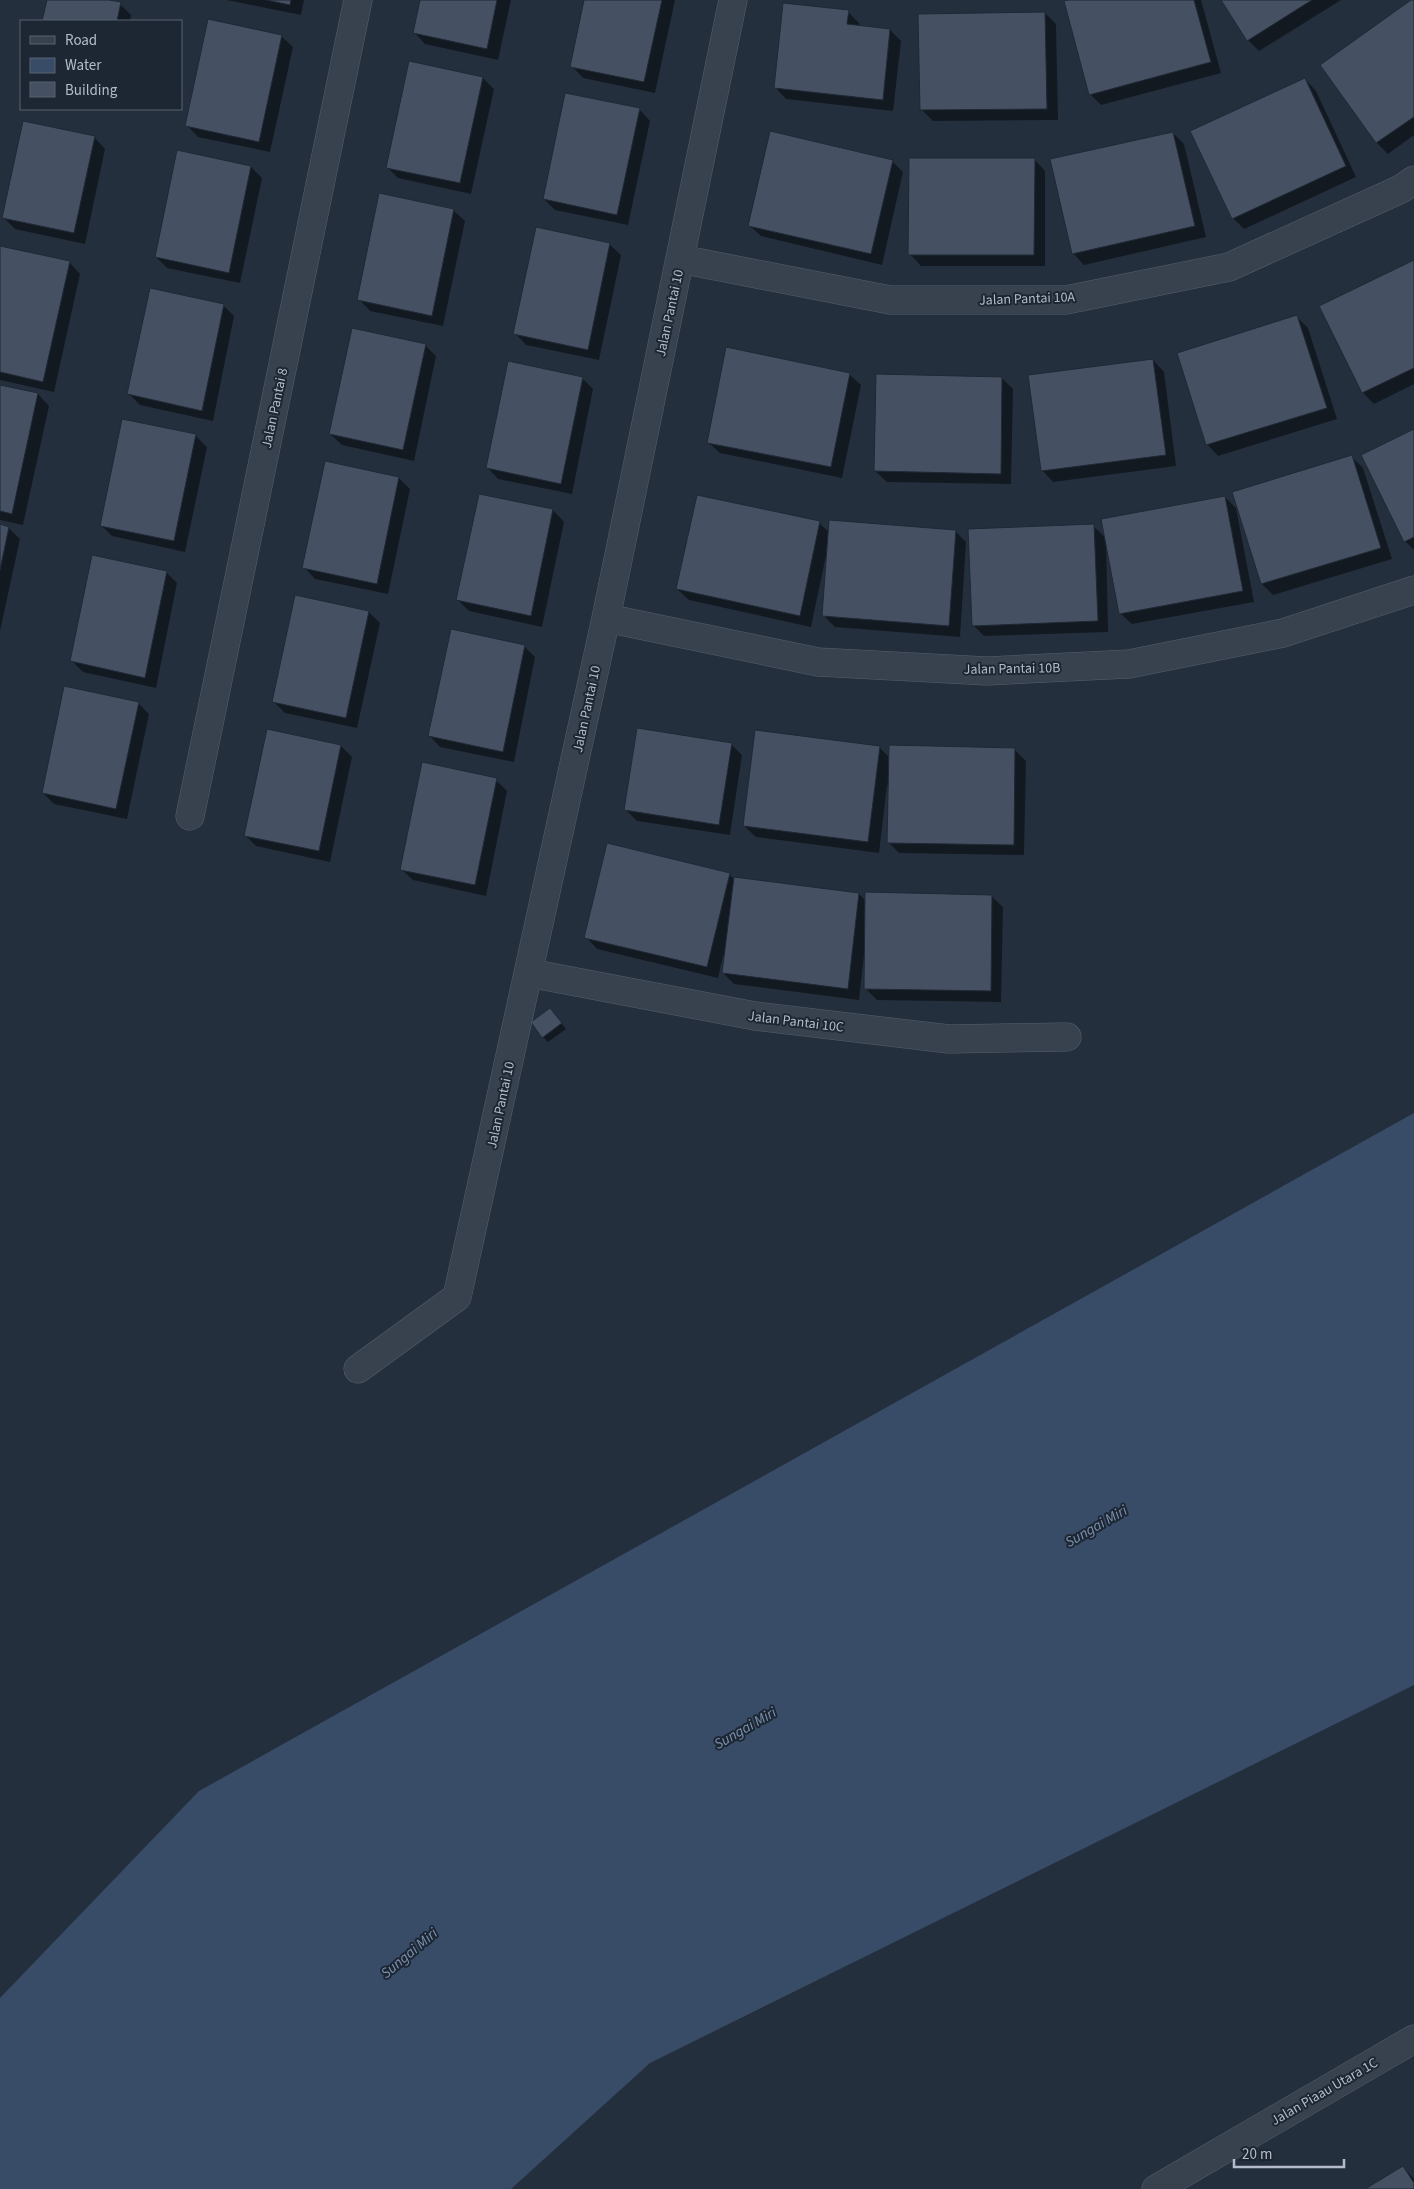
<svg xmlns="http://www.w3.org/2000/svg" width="1414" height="2189" viewBox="0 0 1414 2189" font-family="'Source Sans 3',sans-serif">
<rect width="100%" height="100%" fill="#242f3e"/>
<path fill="#394c67" d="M1414 1113V1685L650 2063 511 2189H0V1998L199 1791Z"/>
<path fill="#0007" d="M48 0H103L120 4 131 15 130 21H43Z
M227 0H304L301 15Z
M421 0H511L498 60 425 44 414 32Z
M585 0H675L655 93 583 78 572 66Z
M1074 0H1201L1221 73 1101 105 1090 94Z
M1222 0H1341L1259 51 1248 40Z
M1414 0V135L1388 154 1377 143 1321 65Z
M848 12 859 23V27L890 30 901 41 893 111 786 99 775 87Z
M1045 13 1056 24 1058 120 933 121 922 110Z
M281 36 293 47 270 152 198 137 187 125Z
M483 78 494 89 471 194 398 178 387 167Z
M1305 79 1316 91 1356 177 1244 229 1233 218Z
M639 109 650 121 628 225 555 210 544 199Z
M1173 133 1184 144 1206 237 1084 265 1073 253Z
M94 137 105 149 85 244 15 229 4 218Z
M1034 159 1045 171V266H921L910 254Z
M892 161 903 172 882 265 761 236 749 225Z
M251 167 262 178 240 283 167 268 156 257Z
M453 210 465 221 443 326 370 311 359 299Z
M609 244 621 255 599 360 526 345 515 333Z
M0 247 69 262 80 274 54 392 0 380Z
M1414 262V384L1374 404 1363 393 1321 306Z
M223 305 234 316 213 421 140 405 129 394Z
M1297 317 1308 328 1337 419 1218 456 1207 444Z
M425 345 436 356 414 461 342 445 330 434Z
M1153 360 1164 372 1176 466 1053 482 1042 470Z
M849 374 861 385 842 478 720 453 708 442Z
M582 378 593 389 572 494 498 479 487 467Z
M1002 378 1013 389 1011 484 887 482 875 471Z
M0 386 38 394 49 406 23 525 0 520Z
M123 420 196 436 207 447 185 552 112 536 101 525Z
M1414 430V550L1405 541Z
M1352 457 1363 468 1392 559 1273 595 1262 584Z
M399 478 410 489 388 594 315 579 304 567Z
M1225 497 1236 508 1254 602 1132 624 1120 613Z
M553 510 564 522 542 627 469 611 458 600Z
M819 523 830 533 955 531 966 542 960 637 835 627 824 616 827 551 811 627 689 600 677 589Z
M0 526 9 528 20 539 0 631Z
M1093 526 1106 538 1108 632 984 636 973 625Z
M166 572 177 583 156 688 83 672 72 661Z
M369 612 380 623 357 728 285 713 274 702Z
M524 646 535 657 514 762 440 747 429 735Z
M138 703 149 714 127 819 54 804 43 793Z
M731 744 742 755 730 835 637 821 626 810Z
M341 746 352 757 330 862 256 846 245 835Z
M879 747 890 758 1014 749 1026 761 1024 855 899 853 888 842 889 786 887 785 879 853 756 837 744 826Z
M496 780 507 791 486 896 413 880 401 869Z
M729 874 735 880 859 894 867 902 991 896 1003 907 1001 1002 877 1000 865 988 866 955H864L859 1000 734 984 723 973 725 956H723L718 978 597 949 586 937Z
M550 1009 566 1029 548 1042 543 1037Z
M1403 2167 1414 2179V2189H1368Z"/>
<path fill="#455162" stroke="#1f2835" d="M47 0H109L121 2 117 21H42Z
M266 0H291L290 5Z
M420 0H497L487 49 413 33Z
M584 0H662L644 82 570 67Z
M1069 0H1194L1211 62 1089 95 1064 1Z
M1221 0H1312L1247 41Z
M1411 0H1414V117L1376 143 1320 65Z
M783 3 849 10 847 24 890 29 883 100 774 88Z
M1045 12 1047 109 920 110 918 14Z
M208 19 282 35 259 142 185 126Z
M409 61 483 77 460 183 386 168Z
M1305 78 1346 166 1232 219 1190 131Z
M565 93 640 108 617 215 543 199Z
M23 121 95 136 74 233 2 218Z
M770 131 893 160 871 254 748 226Z
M1173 132 1195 226 1072 254 1050 159Z
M177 150 251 166 229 273 155 257Z
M909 158H1035L1034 255H908Z
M379 193 454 209 432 316 357 300Z
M536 227 610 243 588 350 513 334Z
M0 246 70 261 43 382 0 372Z
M1414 260V368L1362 393 1319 306Z
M150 288 224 304 202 411 127 394Z
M1297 315 1327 408 1206 445 1177 353Z
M352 328 426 344 403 450 329 434Z
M726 347 850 373 831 467 707 443Z
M1153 359 1166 455 1041 471 1028 375Z
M508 361 583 377 561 484 486 468Z
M876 374 1002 377 1001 474 874 471Z
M0 385 38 393 12 514 0 511Z
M122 419 196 434 174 541 100 526Z
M1414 429V537L1404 542 1361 455Z
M1352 455 1381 548 1261 584 1232 492Z
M325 461 399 477 377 584 302 568Z
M479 494 553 509 531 616 456 600Z
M697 495 820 521 800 616 676 589Z
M1225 496 1243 591 1119 614 1101 519Z
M829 520 956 530 949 626 822 616Z
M0 524 9 527 0 570Z
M1094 524 1098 621 972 626 968 529Z
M92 555 167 571 145 678 70 661Z
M295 595 369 611 346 718 272 702Z
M451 629 525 645 503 752 428 736Z
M64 686 139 702 116 809 42 793Z
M637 728 732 743 719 825 624 810Z
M267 729 341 745 319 851 244 836Z
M755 730 880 746 868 842 743 826Z
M889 745 1015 748 1014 845 887 843Z
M422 762 497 778 475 885 400 870Z
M607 843 730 873 707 967 584 938Z
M734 877 859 893 848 989 722 973Z
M865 892 992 895 991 991 864 989Z
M550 1008 562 1023 542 1038 531 1022Z
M1403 2166 1414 2183V2189H1365Z"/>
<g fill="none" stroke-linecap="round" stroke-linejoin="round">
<g stroke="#565f6c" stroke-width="29">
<path id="street" d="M680 259 890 300H1066L1229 267 1401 189 1414 180
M606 618 818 662 987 671 1129 664 1283 633 1414 590
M190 816 358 0
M529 973 755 1016 949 1039 1067 1037
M358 1369 457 1297 606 618 733 0
M1156 2189 1414 2039"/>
</g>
<use href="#street" stroke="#38414e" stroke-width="28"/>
</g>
<g text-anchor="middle" stroke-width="4" stroke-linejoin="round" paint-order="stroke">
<g font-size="14" fill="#b4bcc9" stroke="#1d2633">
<text transform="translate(1027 298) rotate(-2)" y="5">Jalan Pantai 10A</text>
<text transform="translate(669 313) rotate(-78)" y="5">Jalan Pantai 10</text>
<text transform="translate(274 408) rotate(-78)" y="5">Jalan Pantai 8</text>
<text transform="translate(1012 668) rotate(-1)" y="5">Jalan Pantai 10B</text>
<text transform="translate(586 709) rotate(-78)" y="5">Jalan Pantai 10</text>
<text transform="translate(796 1021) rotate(7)" y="5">Jalan Pantai 10C</text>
<text transform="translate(500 1105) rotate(-78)" y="5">Jalan Pantai 10</text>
<text transform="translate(1324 2091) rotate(-30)" y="5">Jalan Piaau Utara 1C</text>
</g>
<g font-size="15" font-style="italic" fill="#7c92b1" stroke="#1d2633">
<text transform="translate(1096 1526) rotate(-30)" y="5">Sungai Miri</text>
<text transform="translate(745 1728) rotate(-30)" y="5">Sungai Miri</text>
<text transform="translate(409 1953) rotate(-40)" y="5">Sungai Miri</text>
</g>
</g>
<rect x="20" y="20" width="162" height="90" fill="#1d2633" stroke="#59626f"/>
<rect x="30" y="36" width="25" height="8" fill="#38414e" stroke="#59626f"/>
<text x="65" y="45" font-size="15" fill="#b4bcc9">Road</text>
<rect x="30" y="58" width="25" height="15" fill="#394c67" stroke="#59626f"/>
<text x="65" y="70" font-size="15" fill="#b4bcc9">Water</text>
<rect x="30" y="82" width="25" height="15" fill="#455162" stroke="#59626f"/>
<text x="65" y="95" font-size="15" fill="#b4bcc9">Building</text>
<path d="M1234 2159v8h110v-8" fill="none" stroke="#b4bcc9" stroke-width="2.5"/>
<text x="1242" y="2159" font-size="15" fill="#b4bcc9" stroke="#1d2633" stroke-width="4" paint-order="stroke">20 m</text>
</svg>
